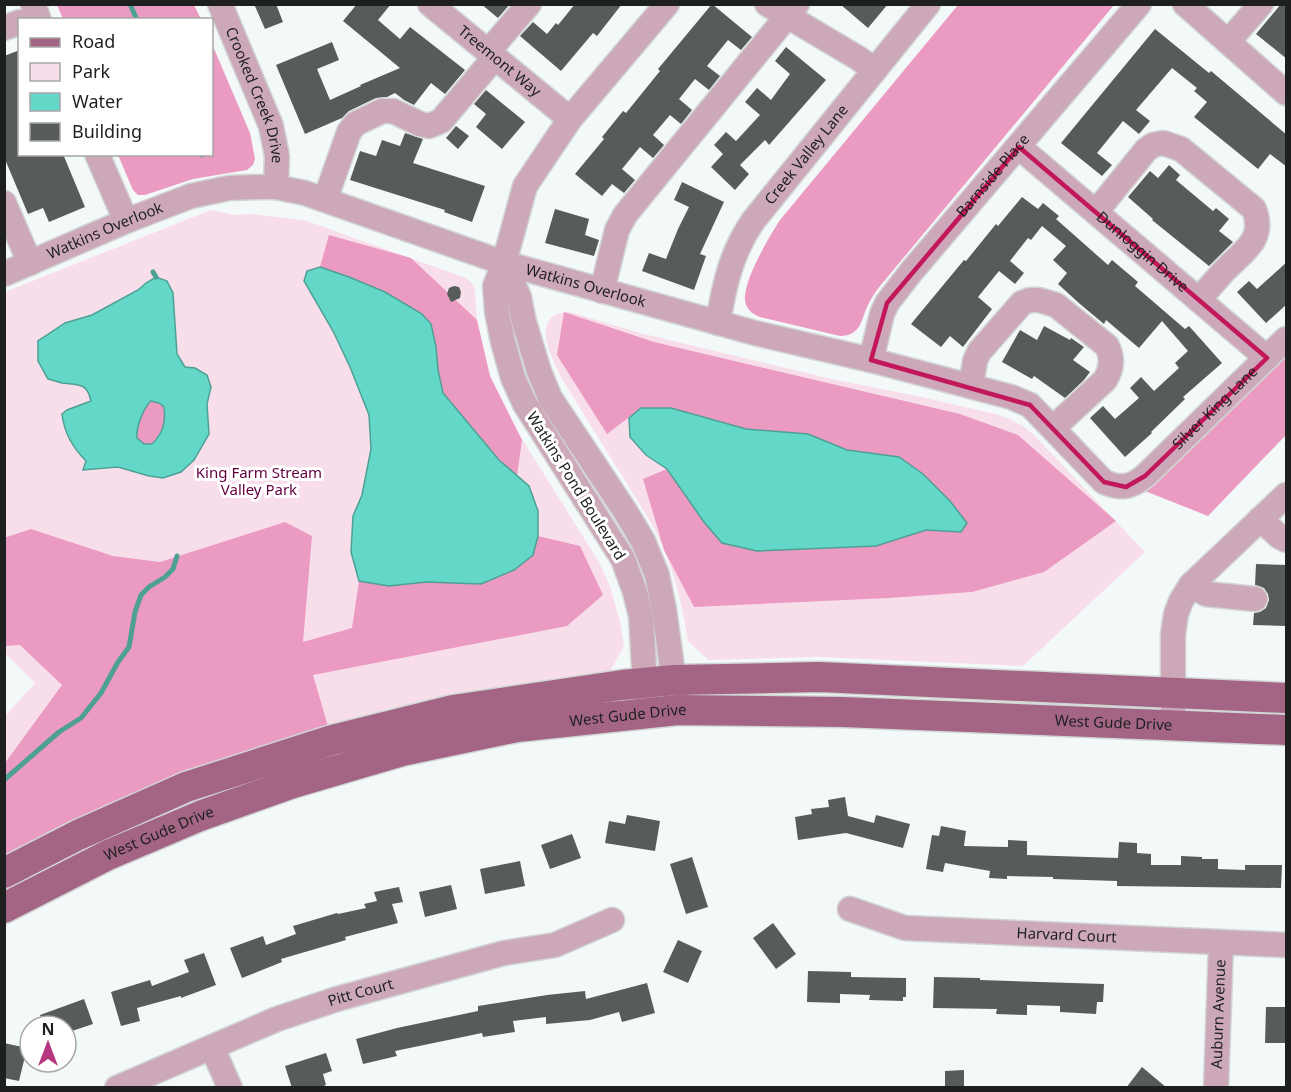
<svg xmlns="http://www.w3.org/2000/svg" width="1291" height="1092" viewBox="0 0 1291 1092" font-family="'Noto Sans',sans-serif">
<rect width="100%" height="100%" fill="#f3f9f8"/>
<path fill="#f8deea" d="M211 210 235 215 254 214 307 221 466 278 472 283 475 290 477 320 490 376 512 423 599 562 610 586 620 622 624 646 609 673 548 680 479 691 369 715 230 754 5 785V716L35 683 5 653V292Z
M564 312H570L640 333 836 380 917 396 995 414 1007 418 1023 426 1033 434 1145 552 1023 666 817 657 708 660 688 641C681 597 673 567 653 526L562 379C553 359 529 319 564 312Z"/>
<path fill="#eb9ac1" d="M57 5H194L201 19H63Z
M958 5H1114L880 286C876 291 872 297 869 303 861 318 862 336 840 336L760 317C752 314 746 309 745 300 743 281 769 237 780 220Z
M212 44 250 133 255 159 253 165 247 170 193 179 145 195H138L133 190 118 155 212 154Z
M329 235 411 258 477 320 490 376 522 440 517 476 499 460 443 393 438 370 436 347 431 325 422 314 385 292 349 277 320 267Z
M564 312 654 342 960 414 1018 435 1116 521 1044 572 972 592 889 598 694 607 664 550 643 479 667 469 703 520 754 550 876 546 926 530 961 532 899 457 847 450 808 434 746 429 671 408H641L607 434 557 355Z
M1286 339V435L1208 516 1145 491V476Z
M151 401 159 403 164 407C166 424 163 433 152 444H144L137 438C136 428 143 408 151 401Z
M285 522 312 536 303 642 352 628 359 581 389 586 426 582 481 584 515 570 533 555 538 536 580 546 603 595 567 626 313 675 332 740 5 873V763L62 685 20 645 5 646 4 538 31 529 113 556 160 562Z"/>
<path fill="#63d7c8" stroke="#4ea095" stroke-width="1.5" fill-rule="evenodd" d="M320 267 349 277 385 292 422 314 431 324 436 347 438 370 443 393 499 460 529 486 538 511V536L533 555 514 570 481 584 426 582 389 586 359 581 351 552 353 516 362 495 371 449 369 415 350 367 333 331 304 281 307 271Z
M156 277 167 281 173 293 177 354 185 367 195 368 207 375 211 387 207 404 209 434 194 460 181 472 163 478 149 476 118 467 83 470 86 461C73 448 64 432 62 414L67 410 91 401C87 382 78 385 62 383 57 382 52 380 48 379L38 361V341L65 323 92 315 138 290 146 283ZM151 401 159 403 164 407C166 423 163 433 152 444H144L137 438C136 428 143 408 151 401Z
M641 408H671L746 429 808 434 847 450 899 457 923 474 950 501 967 523 961 532 926 530 876 546 757 551 722 543 704 522 667 469 646 455 630 437 629 418Z"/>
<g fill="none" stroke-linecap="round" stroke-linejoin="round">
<path stroke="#4ea095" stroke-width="5" d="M130 4 137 20
M202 154V155
M153 272 156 277
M4 780 59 732 81 718 101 693 118 662 129 647 135 612 141 595 149 587 165 577 173 569 177 556"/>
</g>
<path fill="#575c5b" d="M254 4H276L283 22 265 29Z
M357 4H391L378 20 400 39 410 27 465 70 445 94 431 83 414 105 404 100 395 93 387 97 376 98 349 111 342 118 305 134 276 65 332 42 339 60 317 69 330 100 361 86 360 85 400 68 343 21Z
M481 4H510L498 18Z
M575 4H622L597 36 593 33 561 71 520 36 533 22 547 34 556 23 558 25Z
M712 4 752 37 741 50 728 40 707 66 720 76 709 90 695 79 679 99 692 110 681 124 670 115 653 135 664 145 653 158 640 147 622 169 635 180 624 193 612 184 602 196 575 174 604 139 602 137 623 111 626 113 660 71 658 69Z
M840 4H888L868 28Z
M1281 4H1287V59L1256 34Z
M1155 29 1209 73 1211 71 1287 135V167L1270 154 1258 169 1194 117 1207 102 1194 91 1197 88 1172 68 1136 110 1150 121 1139 134 1123 121 1097 153 1112 165 1102 176 1061 143Z
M786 47 826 80 769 145 765 140 740 165 749 174 735 190 711 167 723 154 714 145 726 132 736 141 760 115 745 102 757 88 771 100 790 74 775 61Z
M20 50V154H63L85 207 49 222 43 208 28 214 4 157V56Z
M486 90 525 122 502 149 476 127 486 114 474 104Z
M456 126 469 136 458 149 446 138Z
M405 133 423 139 413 163 485 186 472 222 444 212 445 210 350 180 360 151 376 156 382 140 400 146Z
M1169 165 1180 175 1176 180 1213 211 1216 208 1229 219 1219 231 1233 242 1209 266 1152 220 1153 219 1128 197 1150 171 1158 178Z
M682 182 724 202 700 254 706 256 694 290 642 271 649 253 666 259 678 229 689 207 674 200Z
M1022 197 1038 209 1043 203 1059 216 1056 219 1108 265 1112 260 1138 282 1135 286 1185 329 1189 326 1222 363 1183 397 1185 399 1151 432 1152 433 1125 457 1090 418 1103 406 1115 419 1139 398 1130 388 1141 377 1154 391 1179 368 1175 363 1188 351 1162 321 1139 348 1106 320 1104 324 1080 304 1058 284 1067 273 1053 260 1066 246 1042 226 1031 240 1028 238 1010 261 1024 273 1015 284 999 271 978 297 992 309 963 347 950 336 941 347 911 324 964 260 966 261 996 224 998 226Z
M555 209 589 219 585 235 599 240 594 256 545 243Z
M1287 262V304L1266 323 1237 292 1249 281 1257 289Z
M454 286 459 287 461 292 460 298 451 302 447 294 449 288Z
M1044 326 1070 340 1071 338 1084 347 1073 360 1090 372 1084 380 1065 398 1034 376 1032 379 1002 362 1020 330 1037 340Z
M1256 564 1287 565V626L1253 625 1254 613 1260 612 1266 608 1269 600 1268 594 1264 588 1255 585Z
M845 797 848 816 874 823 876 815 910 824 903 848 846 833 798 840 795 817 812 814 811 809 829 807 828 800Z
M627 815 660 821 655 851 605 843 609 821 625 824Z
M941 826 966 831 964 846 1008 847V840L1027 841V855L1118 858 1119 842 1137 843V853L1151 854V865H1181V856L1202 857V859H1218V869L1245 870V865H1282L1281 888 1117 886V881L1053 879V877L1007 876V879L989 878 990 871 945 863 943 872 926 869 932 835 939 836Z
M572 834 581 858 550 869 541 845Z
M692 857 708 907 686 914 670 864Z
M520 861 525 886 485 894 480 869Z
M451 885 457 909 425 917 419 892Z
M399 887 403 902 392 904 398 923 345 937 346 940 281 959 282 962 242 978 230 948 263 936 266 945 296 934 293 926 337 913 338 914 366 908 364 904 377 901 374 892Z
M773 923 796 954 776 969 753 938Z
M678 940 702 951 688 983 663 972Z
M204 953 216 985 181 998V996L137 1008 140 1021 121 1026 111 992 150 980 152 986 189 972 184 960Z
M808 971 851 972V977L906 978V997H903V1001L869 1000 870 995 840 994V1003L807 1002Z
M934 977 980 978V980L1104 984 1103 1002H1097L1096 1014 1060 1012V1006L1027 1005V1015L996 1014 997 1009 933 1008Z
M647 983 655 1013 622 1022 619 1012 590 1020 546 1024V1017L513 1021 515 1032 483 1037 482 1033 395 1051 397 1056 363 1064 356 1039 397 1028 478 1011V1006L547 995 585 991 586 999Z
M84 999 93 1024 66 1033V1026H44L40 1015Z
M1266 1007H1287V1043H1265Z
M4 1043 27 1048 19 1081 4 1078Z
M326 1053 332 1071 323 1074 326 1085 318 1088H292L285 1066Z
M1142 1067 1167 1088H1126Z
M964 1070V1088H945V1071Z"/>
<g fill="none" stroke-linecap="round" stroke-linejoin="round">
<g stroke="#d1d6d5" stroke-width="27">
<g id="minor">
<path d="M33 4 39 20"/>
<path id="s1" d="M220 4 271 126 277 156 276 187"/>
<path id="s2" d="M430 4 570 119"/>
<path d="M767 4 858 58 875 70"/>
<path d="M1185 4 1286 93"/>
<path d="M4 28 20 22"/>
<path d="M1228 42 1261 4"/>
<path d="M488 52 529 4"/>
<path id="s3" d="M1019 147 1267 358"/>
<path d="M97 154 126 221"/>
<path d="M325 200 349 132 355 124 382 111H393L420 124 429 126 441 121 495 57"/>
<path d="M4 203 30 263"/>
<path d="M1096 212 1146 150 1153 145 1163 143 1181 149 1254 209C1266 240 1243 251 1224 271 1215 281 1207 290 1199 300"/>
<path d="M504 263 519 297 524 322 539 371 550 398 625 511 643 541 657 575 664 609 676 696"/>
<path id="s4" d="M4 274 126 221 191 196 229 188 259 187H276L305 193 504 263 755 333 871 360 1011 397 1030 405 1104 482C1121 489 1130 488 1145 476L1286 339"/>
<path d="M602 291 617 230 625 215 797 4"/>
<path id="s5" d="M718 323C724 286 731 253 753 221L928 4"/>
<path id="s6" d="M871 360 882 314 887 303 911 272 1139 4"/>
<path d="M971 386 975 361 979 352 1022 303 1030 300H1039L1056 305 1107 346C1113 358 1112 369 1105 380L1053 428"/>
<path d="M1260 519 1280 537 1286 540"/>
<path d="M1191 585 1206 594 1255 599"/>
<path d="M646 701 641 616 635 592 623 559 525 404 513 378 503 342 497 312 495 286 504 263 525 186 570 119 667 4"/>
<path d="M1173 711V634L1176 614 1181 601 1191 585 1286 495"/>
<path id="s7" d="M850 909 905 928 1286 945"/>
<path d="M212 1047 230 1088"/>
<path id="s8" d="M117 1088 277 1019 337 999 504 953 555 945 612 920"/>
<path id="s9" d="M1216 1088 1221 943"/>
</g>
</g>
<g stroke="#d1d6d5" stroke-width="33">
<g id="major">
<path d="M4 873 78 835 186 787 332 740 453 710 622 685 674 680 819 677 1286 698"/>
<path id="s10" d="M4 908 108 855 200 816 293 783 402 751 517 727 678 710 843 712 1286 730"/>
</g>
</g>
<use href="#minor" stroke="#cda8b9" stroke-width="24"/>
<use href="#major" stroke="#a46484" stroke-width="30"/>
</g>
<path fill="none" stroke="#c2185b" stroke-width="4.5" stroke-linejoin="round" d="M1019 147 1267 358 1145 476 1126 487 1104 482 1030 405 871 360 887 303Z"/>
<g text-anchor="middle" stroke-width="6" stroke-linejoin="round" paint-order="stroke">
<g font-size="15" fill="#1e201f" stroke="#fff">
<text dy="5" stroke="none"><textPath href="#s2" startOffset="90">Treemont Way</textPath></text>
<text dy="5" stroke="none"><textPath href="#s1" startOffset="98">Crooked Creek Drive</textPath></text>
<text dy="5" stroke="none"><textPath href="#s5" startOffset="194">Creek Valley Lane</textPath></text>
<text dy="5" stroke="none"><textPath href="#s6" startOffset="225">Barnside Place</textPath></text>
<text dy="5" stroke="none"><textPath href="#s4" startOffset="110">Watkins Overlook</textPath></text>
<text dy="5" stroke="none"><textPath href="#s3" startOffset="162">Dunloggin Drive</textPath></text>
<text dy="5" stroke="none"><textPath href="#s4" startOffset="614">Watkins Overlook</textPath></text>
<text dy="5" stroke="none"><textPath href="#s4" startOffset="1323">Silver King Lane</textPath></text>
<text transform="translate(576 486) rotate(58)" y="5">Watkins Pond Boulevard</text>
<text dy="5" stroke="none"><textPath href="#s10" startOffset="658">West Gude Drive</textPath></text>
<text dy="5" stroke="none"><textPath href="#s10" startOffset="1144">West Gude Drive</textPath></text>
<text dy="5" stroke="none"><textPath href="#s10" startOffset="172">West Gude Drive</textPath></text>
<text dy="5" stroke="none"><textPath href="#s7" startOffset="220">Harvard Court</textPath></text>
<text dy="5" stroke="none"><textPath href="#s8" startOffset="262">Pitt Court</textPath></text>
<text dy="5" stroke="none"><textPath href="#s9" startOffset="74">Auburn Avenue</textPath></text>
</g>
<g font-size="15" fill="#62003f" stroke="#fff">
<text x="259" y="478">King Farm Stream<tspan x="259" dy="17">Valley Park</tspan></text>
</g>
</g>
<rect width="1291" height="1092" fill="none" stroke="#1e201f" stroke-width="12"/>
<rect x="18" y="18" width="195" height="138" fill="#ffffff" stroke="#a5a6a5" stroke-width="1.5"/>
<rect x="30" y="38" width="30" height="9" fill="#a46484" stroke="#a5a6a5" stroke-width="1.5"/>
<text x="72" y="48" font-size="18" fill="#1e201f">Road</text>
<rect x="30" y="63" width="30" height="18" fill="#f8deea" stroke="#a5a6a5" stroke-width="1.5"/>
<text x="72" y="78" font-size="18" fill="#1e201f">Park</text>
<rect x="30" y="93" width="30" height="18" fill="#63d7c8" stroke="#a5a6a5" stroke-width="1.5"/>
<text x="72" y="108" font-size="18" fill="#1e201f">Water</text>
<rect x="30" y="123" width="30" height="18" fill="#575c5b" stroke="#a5a6a5" stroke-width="1.5"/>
<text x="72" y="138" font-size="18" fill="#1e201f">Building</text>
<g transform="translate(48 1044)"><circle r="28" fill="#ffffff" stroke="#a5a6a5" stroke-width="1.5"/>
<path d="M0-4.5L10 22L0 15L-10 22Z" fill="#b73680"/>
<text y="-9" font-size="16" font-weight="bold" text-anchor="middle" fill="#1e201f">N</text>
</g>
</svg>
